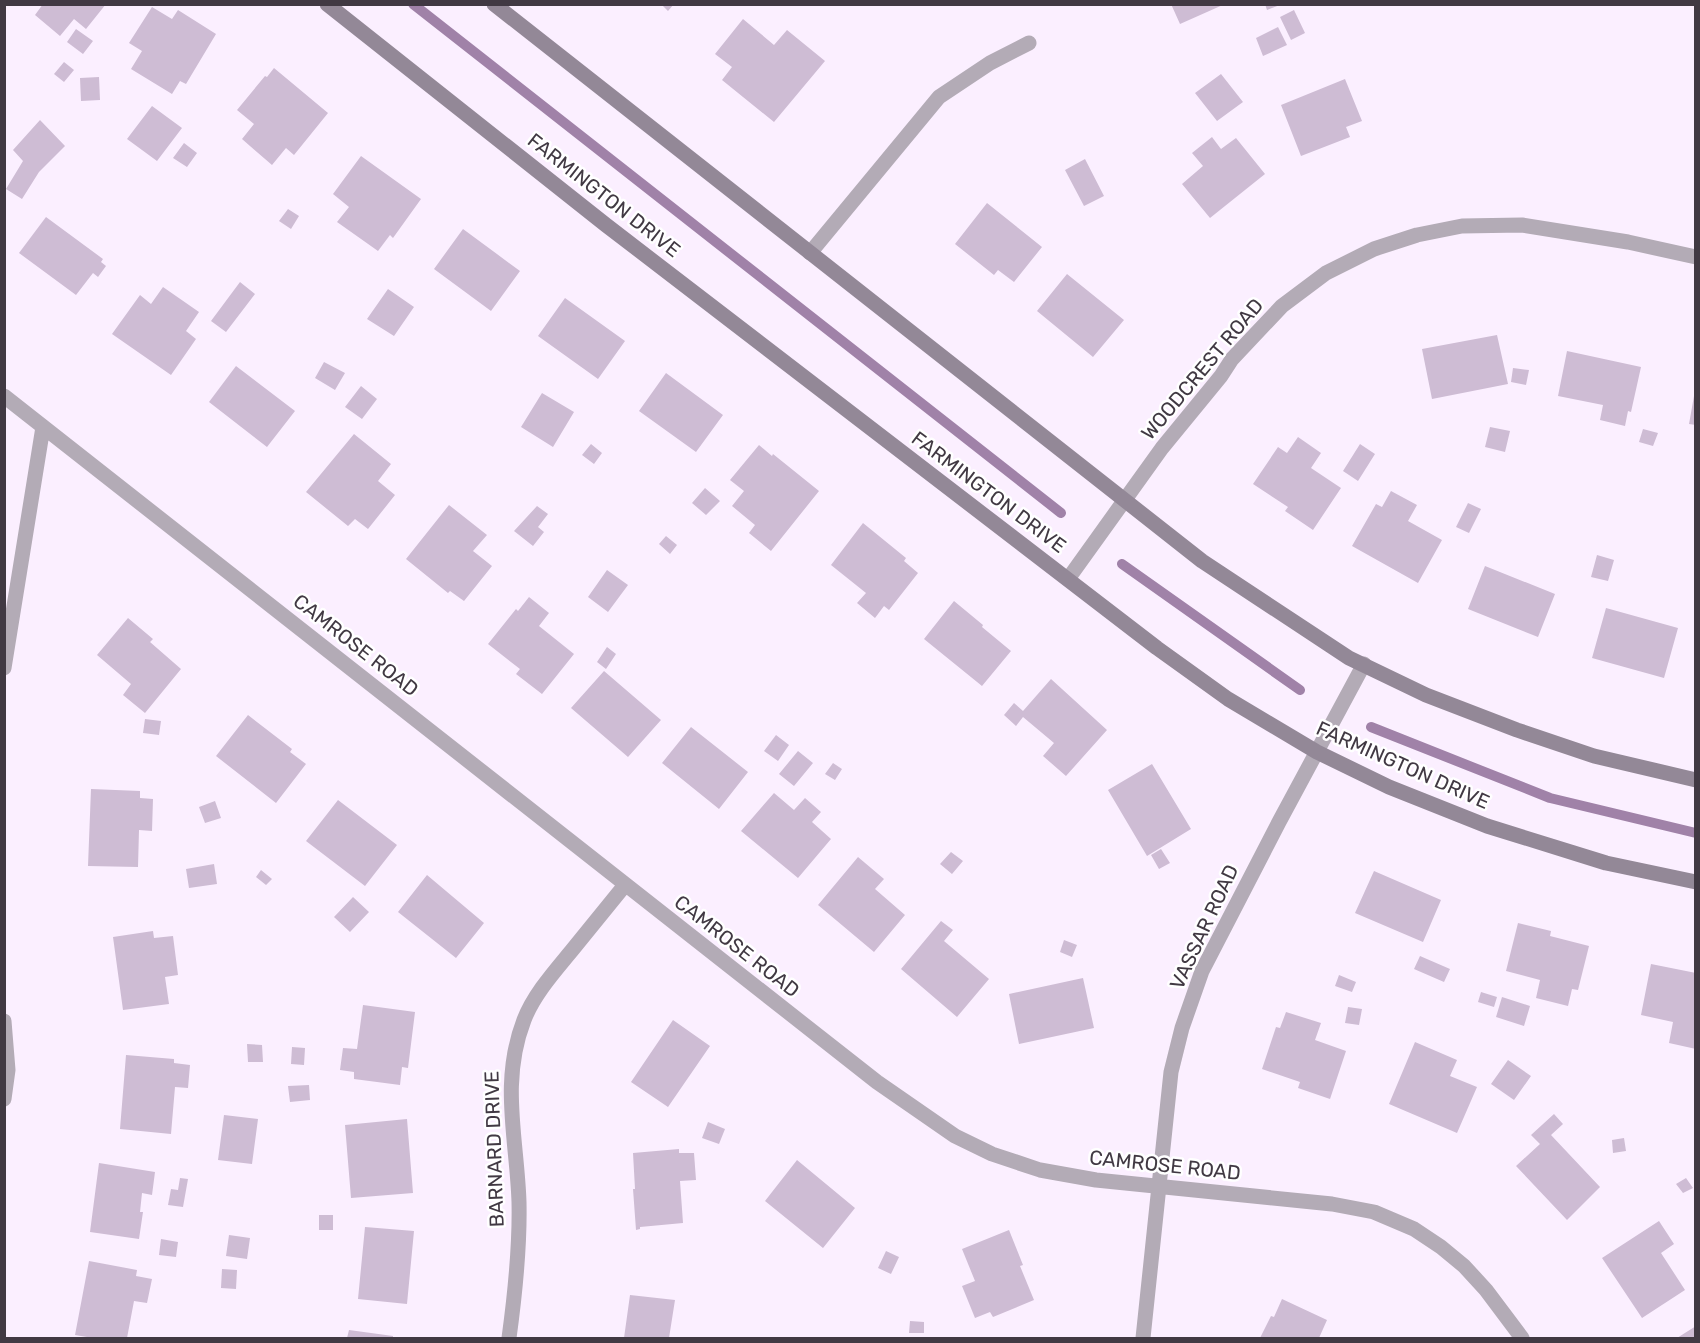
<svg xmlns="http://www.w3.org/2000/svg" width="1700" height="1343" viewBox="0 0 1700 1343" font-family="Rubik,sans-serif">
<rect width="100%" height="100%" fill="#fbefff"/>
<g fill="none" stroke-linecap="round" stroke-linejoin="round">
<path stroke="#a082a8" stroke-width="10" d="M413 4 1061 513
M1122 564 1300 690
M1371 727 1550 798 1696 833"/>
</g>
<path fill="#cebcd4" d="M43 4H106L86 29 74 19 60 36 35 15Z
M661 4H674L668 11Z
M1171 4H1225L1180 24Z
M1265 4H1280V5L1267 10Z
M152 7 172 19 178 10 216 34 186 84 180 81 172 94 131 69 142 51 129 43Z
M1294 10 1305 33 1291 40 1280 17Z
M743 19 774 45 787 30 825 61 774 122 722 80 732 67 715 54Z
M1278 27 1287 45 1263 56 1256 38Z
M76 29 93 41 83 54 67 42Z
M64 62 74 70 64 82 54 74Z
M274 68 328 113 294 155 286 148 272 165 242 139 254 124 237 110 265 76 267 77Z
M1221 74 1243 102 1217 121 1195 93Z
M99 77 100 100 81 101 80 78Z
M1345 79 1362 121 1346 127 1350 137 1301 156 1281 105Z
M152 106 182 128 157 161 127 139Z
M40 120 65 146 39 172 22 199 6 189 23 161 13 150Z
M1212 137 1221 149 1236 138 1265 174 1210 218 1182 184 1203 166 1192 153Z
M184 143 197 153 187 167 173 158Z
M361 156 421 199 393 238 390 235 378 251 337 222 349 207 333 194Z
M1085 159 1104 196 1084 206 1065 170Z
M987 203 1042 247 1014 282 998 270 994 275 955 244Z
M288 209 299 216 291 229 279 221Z
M46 217 103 259 101 262 106 266 98 277 93 273 76 295 19 253Z
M463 229 520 271 491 311 434 269Z
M1067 274 1124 320 1093 357 1037 311Z
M240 282 255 294 226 332 211 321Z
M163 287 199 312 186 331 196 339 171 375 112 334 140 295 151 304Z
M388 289 414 307 394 336 367 319Z
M565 298 625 341 598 379 538 336Z
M1497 335 1508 384 1432 399 1422 349Z
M1567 351 1641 367 1631 412 1628 411 1625 426 1600 420 1603 405 1558 396Z
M324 362 345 373 335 390 315 378Z
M236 366 295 411 267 447 209 402Z
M1513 368 1529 370 1526 385 1511 382Z
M666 373 723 415 696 452 639 411Z
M361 386 377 399 362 419 345 407Z
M542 393 574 412 553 447 521 427Z
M1694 396H1696V425L1689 424Z
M1490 427 1510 431 1505 452 1485 447Z
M1643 429 1658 433 1653 446 1639 442Z
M354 434 391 464 378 481 395 495 368 529 355 519 348 526 306 492Z
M1298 437 1321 453 1311 468 1341 488 1313 530 1285 511 1288 507 1253 484 1278 447 1287 453Z
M591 444 602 453 594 464 582 455Z
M1360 444 1375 454 1358 481 1343 471Z
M759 445 772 456 773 454 819 491 771 551 749 533 755 525 732 506 744 491 730 480Z
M705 488 720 501 706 515 692 503Z
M1391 491 1417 505 1408 521 1442 540 1418 583 1352 546 1376 504 1382 507Z
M1468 503 1481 509 1469 533 1456 527Z
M449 505 487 535 473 551 492 566 464 601 450 591 448 593 406 559Z
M537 506 548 514 538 527 544 532 533 546 514 531Z
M863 523 906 558 904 561 918 573 889 610 884 606 875 618 857 603 866 593 831 565Z
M666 536 677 545 670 554 659 544Z
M1597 555 1614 560 1608 581 1591 577Z
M1485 566 1555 594 1538 637 1468 609Z
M607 570 628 585 608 612 588 597Z
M529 597 549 613 539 626 574 654 542 694 516 674 520 669 488 644 516 609 518 611Z
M954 601 983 625 982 627 1011 651 982 686 924 639Z
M1606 608 1678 628 1664 678 1592 658Z
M128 618 153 639 150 642 181 669 145 713 123 695 131 684 97 655Z
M607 647 616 654 606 669 597 662Z
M604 671 661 720 628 757 571 708Z
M1051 679 1107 730 1066 776 1043 756 1054 743 1023 717 1016 726 1004 715 1014 703 1023 711Z
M248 715 292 749 290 752 306 764 276 803 216 756Z
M145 719 161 721 159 735 143 733Z
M691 727 748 772 719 809 662 763Z
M776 735 789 745 778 761 764 751Z
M798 751 813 763 794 786 779 774Z
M833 763 842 769 835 780 825 774Z
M1152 764 1191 829 1147 856 1108 790Z
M91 789 140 791V798L153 799 152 831 139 830 138 867 88 866Z
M774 793 794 810 805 798 821 812 812 822 831 839 798 878 741 831Z
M338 800 397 845 365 886 306 841Z
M215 801 221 818 205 823 199 807Z
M1161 849 1170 863 1159 869 1151 855Z
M951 852 963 861 952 874 940 864Z
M858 857 884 879 875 889 905 915 874 952 818 905Z
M214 864 217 884 189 888 186 869Z
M261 870 272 879 266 885 256 877Z
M1374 871 1441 900 1423 942 1355 913Z
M427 875 484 923 456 958 398 912Z
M353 897 369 912 350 932 334 917Z
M941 921 953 930 944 941 989 979 957 1017 901 969Z
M1518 923 1551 931 1550 936 1589 946 1578 990 1572 989 1568 1006 1536 998 1540 980 1506 971Z
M153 931 154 938 173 936 178 975 165 977 169 1004 123 1010 113 937Z
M1064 940 1077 945 1072 957 1060 952Z
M1420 956 1450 969 1444 982 1414 969Z
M1651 964 1696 973V1049L1669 1043 1673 1022 1641 1015Z
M1339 975 1356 982 1352 992 1335 986Z
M1083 978 1094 1028 1019 1044 1009 994Z
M1481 992 1497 997 1494 1007 1478 1002Z
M1502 997 1530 1006 1524 1026 1496 1017Z
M363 1005 415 1012 408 1068 402 1067 400 1085 354 1079V1072L340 1070 343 1048 357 1049Z
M1348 1007 1362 1009 1359 1025 1345 1023Z
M1286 1012 1321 1023 1315 1040 1346 1051 1330 1099 1298 1088 1300 1082 1262 1069 1276 1027 1280 1028Z
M673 1020 710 1046 668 1107 631 1082Z
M1415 1042 1457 1060 1450 1076 1477 1087 1457 1133 1389 1104Z
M247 1044 262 1045 263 1062H248Z
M292 1047 305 1048 304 1065 291 1064Z
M126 1055 174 1059V1063L190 1065 188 1088 175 1087 171 1134 120 1129Z
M1508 1060 1531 1076 1514 1100 1491 1084Z
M309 1085 310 1100 290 1102 288 1086Z
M1554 1114 1563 1124 1551 1135 1600 1187 1567 1220 1516 1166 1540 1144 1531 1135Z
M224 1115 258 1119 252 1164 218 1160Z
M407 1119 413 1193 351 1198 345 1125Z
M708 1122 725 1129 719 1144 702 1138Z
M1624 1138 1626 1151 1613 1153 1612 1140Z
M679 1149V1153H694L696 1180 680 1181 683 1223 640 1227V1229L636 1230 633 1189H635L633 1153Z
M797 1160 855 1208 823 1248 765 1201Z
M99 1163 155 1172 152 1195 142 1193 140 1212H143L139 1239 90 1232Z
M180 1178 188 1179 183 1207 168 1205 171 1189 178 1190Z
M1686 1178 1693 1188 1683 1193 1676 1184Z
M319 1215H333V1230H319Z
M1659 1221 1674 1244 1661 1253 1685 1290 1642 1318 1602 1258Z
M365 1227 414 1231 407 1304 358 1299Z
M1009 1230 1023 1265 1020 1266 1034 1300 993 1317 990 1312 975 1318 962 1286 975 1281 962 1249Z
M229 1235 250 1238 247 1259 226 1256Z
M161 1239 178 1242 176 1257 159 1255Z
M886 1251 899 1257 891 1274 878 1268Z
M89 1261 137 1270 136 1276 152 1279 147 1303 134 1301 127 1338H93L75 1335Z
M222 1269 237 1270 236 1289 221 1288Z
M630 1295 675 1300 669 1338H624Z
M1282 1299 1327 1320 1319 1338H1260L1271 1316 1274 1317Z
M910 1321 924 1322V1333H909Z
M1696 1326V1338H1677Z
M349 1330 393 1336V1338H347Z"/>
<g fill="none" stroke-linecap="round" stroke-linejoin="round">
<path stroke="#b3abb6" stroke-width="15" d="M810 253 939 97 990 63 1029 43
M4 396 877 1082 955 1136 992 1154 1040 1170 1096 1180 1332 1204 1374 1212 1414 1229 1441 1247 1464 1266 1486 1290 1522 1338
M1068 579 1162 448 1221 376 1232 359 1282 306 1326 273 1374 249 1417 235 1462 226 1522 225 1628 242 1696 257
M4 668 43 427
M4 1021 8 1070 4 1099
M509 1338C515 1294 520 1246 519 1202 517 1139 500 1082 524 1020 534 994 555 971 573 949 590 928 608 906 625 885
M1143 1338 1171 1072 1182 1028 1202 971 1279 822 1364 664"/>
<path stroke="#938897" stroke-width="15" d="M327 4 606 225 1157 648 1228 699 1317 752 1389 787 1487 826 1606 863 1696 882
M494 4 1202 561 1349 658 1426 695 1517 730 1594 756 1696 780"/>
</g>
<g text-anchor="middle" stroke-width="5" stroke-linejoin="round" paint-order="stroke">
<g font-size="20" fill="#413943" stroke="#fff">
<text transform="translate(604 195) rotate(38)" y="7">FARMINGTON DRIVE</text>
<text transform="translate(1202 369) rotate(-50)" y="7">WOODCREST ROAD</text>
<text transform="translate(989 492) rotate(37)" y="7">FARMINGTON DRIVE</text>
<text transform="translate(356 645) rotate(38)" y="7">CAMROSE ROAD</text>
<text transform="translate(1403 765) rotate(24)" y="7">FARMINGTON DRIVE</text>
<text transform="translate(1204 927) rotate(-65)" y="7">VASSAR ROAD</text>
<text transform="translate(737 946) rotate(38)" y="7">CAMROSE ROAD</text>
<text transform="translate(494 1149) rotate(-92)" y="7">BARNARD DRIVE</text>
<text transform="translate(1165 1165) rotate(6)" y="7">CAMROSE ROAD</text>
</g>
</g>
<rect width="1700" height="1343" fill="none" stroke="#413943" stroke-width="12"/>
</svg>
